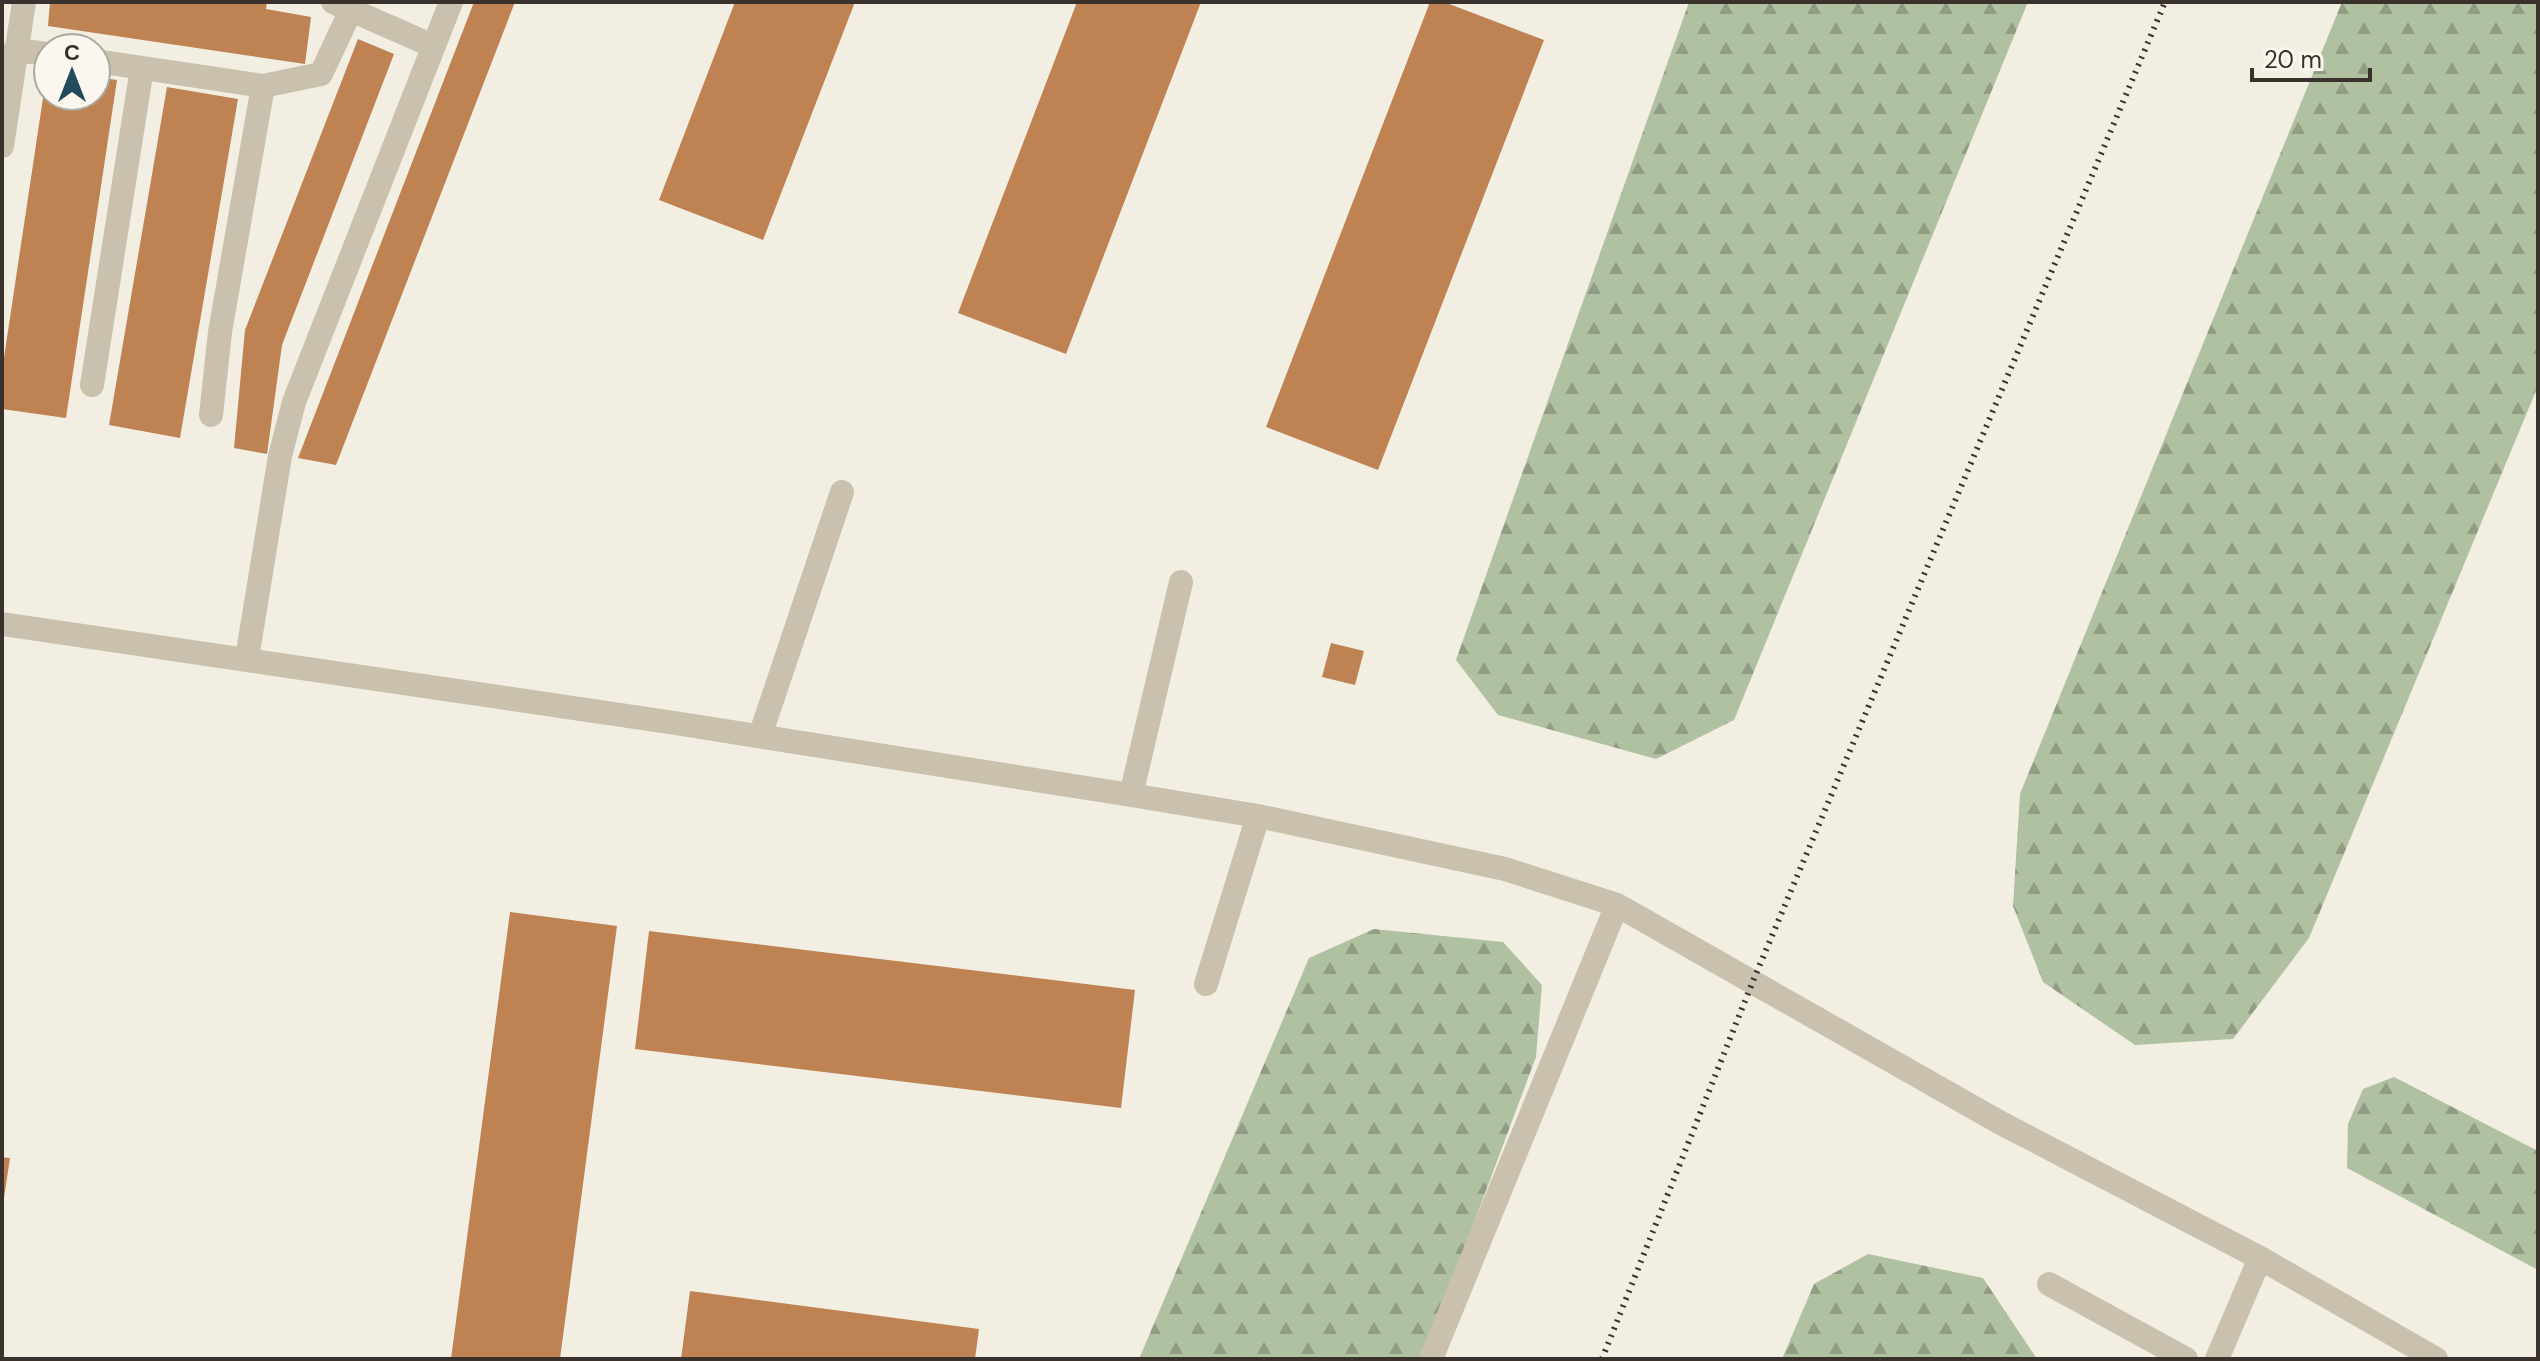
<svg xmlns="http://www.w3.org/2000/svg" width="2540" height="1361" viewBox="0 0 2540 1361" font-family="'DM Sans',sans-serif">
<defs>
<pattern id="forest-firs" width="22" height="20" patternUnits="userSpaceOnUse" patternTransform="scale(2)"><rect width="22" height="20" fill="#b0c1a2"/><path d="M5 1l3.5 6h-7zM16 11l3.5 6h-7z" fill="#909d84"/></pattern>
</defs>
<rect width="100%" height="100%" fill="#f2eee1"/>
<path fill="url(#forest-firs)" d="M1689 2H2028L1734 720 1656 759 1498 715 1456 660Z
M2342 2H2538V386L2309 938 2233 1039 2135 1045 2043 982 2013 906 2020 794Z
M1374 929 1503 942 1542 985 1536 1057 1423 1359H1139L1309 958Z
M2394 1077 2538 1151V1270L2347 1168 2348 1124 2363 1089Z
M1868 1254 1983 1278 2037 1359H1782L1814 1284Z"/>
<path fill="#bf8253" d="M50 2H267L266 9 311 17 305 64 48 26Z
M474 2H515L336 465 298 458Z
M735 2H855L763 240 659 200Z
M1077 2H1201L1066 354 958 313Z
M1430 2H1444L1544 40 1378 470 1266 427Z
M358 39 394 54 282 345 267 454 234 448 245 330Z
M96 77 117 80 66 418 2 409V371L46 78 48 96H96Z
M167 87 238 99 180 438 109 425Z
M1331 643 1364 651 1355 685 1322 677Z
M510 912 617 926 560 1359H451Z
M649 931 1135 990 1121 1108 635 1049Z
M2 1157 10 1158 4 1198H2Z
M690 1291 979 1329 975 1359H681Z"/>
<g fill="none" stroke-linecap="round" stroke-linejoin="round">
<path stroke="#cac0ae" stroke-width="24" d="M333 2 433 46
M15 50 48 54
M96 61 263 86 321 74 351 10
M2 146 24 2
M92 385 142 68
M211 415 220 332 263 86
M2 624 675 723 1131 795 1258 816 1505 869 1617 905 1999 1122 2260 1258 2436 1359
M247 658 280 456 294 402 451 2
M760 736 842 492
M1131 795 1181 582
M1206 984 1258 816
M2049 1284 2186 1359
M1431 1359 1617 905
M2217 1359 2260 1258"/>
<path stroke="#39322c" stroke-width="6" stroke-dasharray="2 6" stroke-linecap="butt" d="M1602 1359 1753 981 2165 2"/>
</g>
<rect width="2540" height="1361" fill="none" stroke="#39322c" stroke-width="8"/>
<g transform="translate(72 72)"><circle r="38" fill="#faf7ee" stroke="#ada8a0" stroke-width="2"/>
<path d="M0-6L14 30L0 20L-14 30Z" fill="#234b59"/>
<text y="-12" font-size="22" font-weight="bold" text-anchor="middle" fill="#39322c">С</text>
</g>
<path d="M2252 68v12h118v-12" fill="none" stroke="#39322c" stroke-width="4"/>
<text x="2264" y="68" font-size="24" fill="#39322c" stroke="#faf7ee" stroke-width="6" paint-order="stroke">20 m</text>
</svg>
